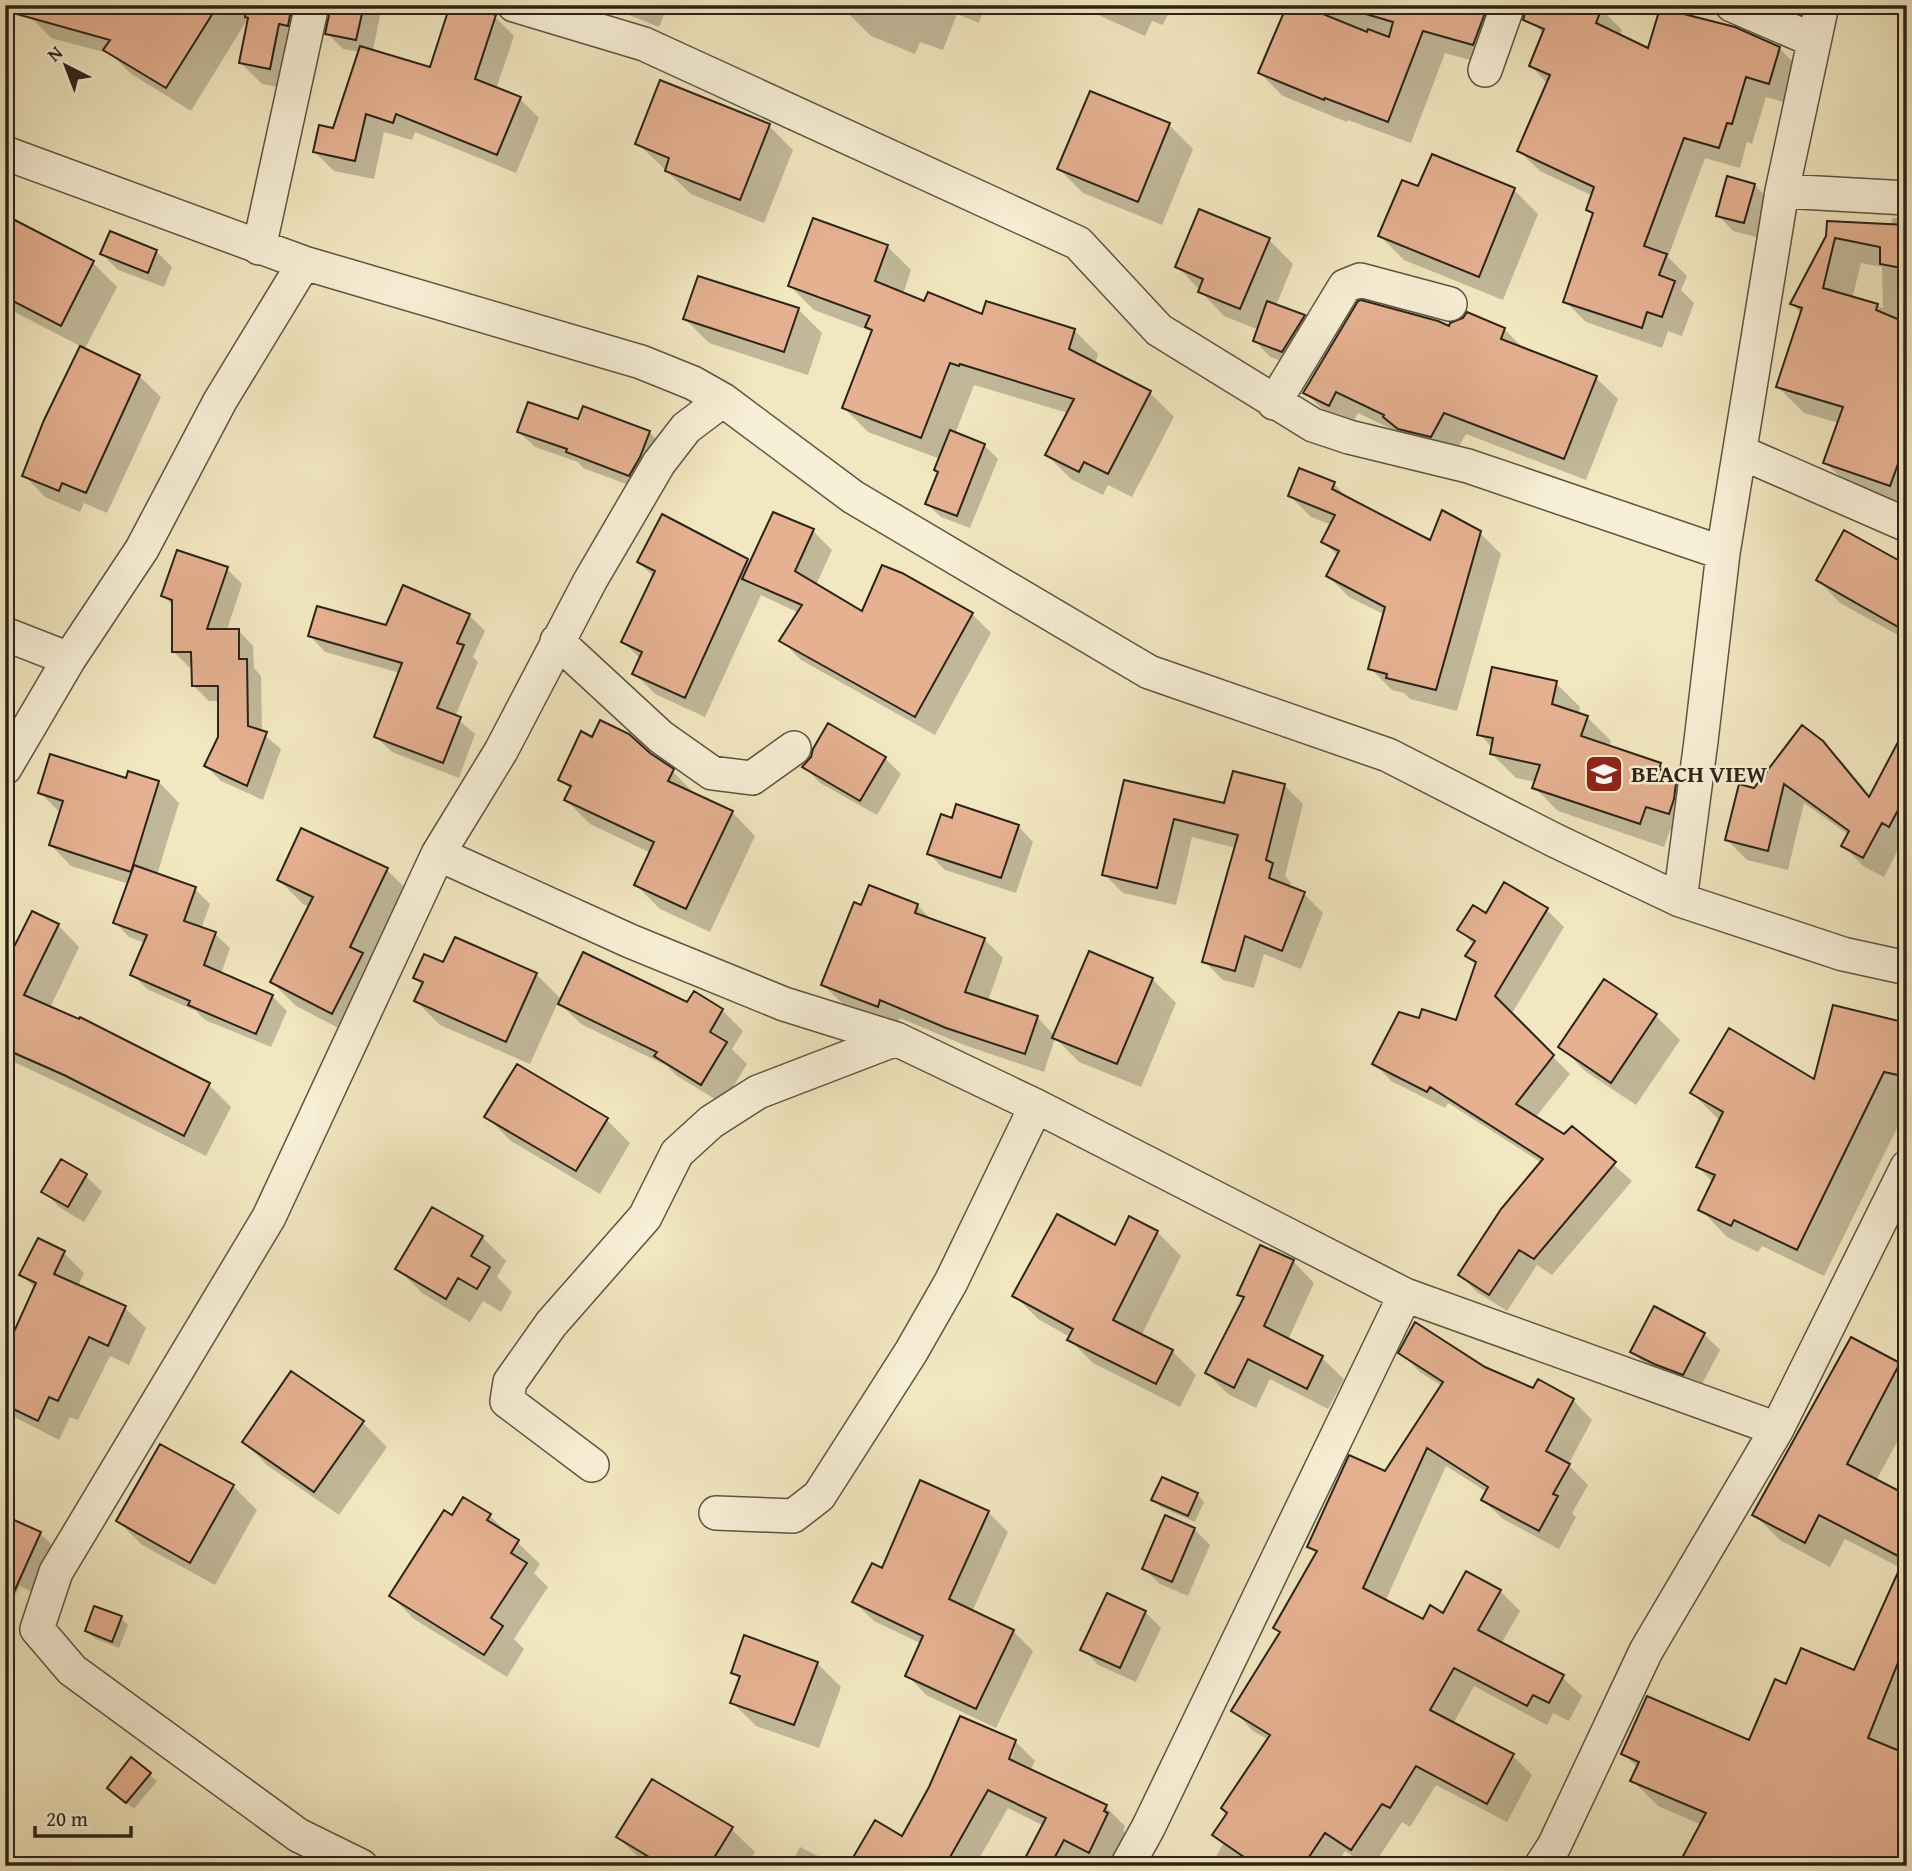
<svg xmlns="http://www.w3.org/2000/svg" width="1912" height="1871" viewBox="0 0 1912 1871" font-family="'Gentium Book Plus',serif">
<rect width="100%" height="100%" fill="#f2e7c0"/>
<filter id="stains"><feTurbulence type="fractalNoise" baseFrequency=".00286" numOctaves="4"/><feColorMatrix values="0 0 0 0 .2 0 0 0 0 .09 0 0 0 0 .02 0 0 0 .5 -.17"/></filter>
<radialGradient id="worn" r=".72"><stop offset=".6" stop-color="#630" stop-opacity="0"/><stop offset="1" stop-color="#630" stop-opacity=".3"/></radialGradient>
<path fill="#0003" fill-rule="evenodd" d="M5 5H246L252 11 253 5H371L380 15 373 51 431 69 495 17 514 36 496 89 520 99 539 118 516 173 415 132 412 140 384 132 374 179 334 171 315 152 334 130 359 52 343 49 327 33 331 7 327 8 291 89 262 84 241 63 250 15 191 111 130 73 111 54 51 38 30 16 10 10Z
M604 5H668L659 27Z
M846 5H985L979 23 957 14 943 50 920 42 915 54 871 36 847 12 849 8Z
M1076 5H1172L1163 25 1152 21 1145 36Z
M1288 5H1519L1491 66 1445 53 1411 143 1348 120 1347 122 1283 96 1260 73Z
M1592 5 1601 9 1622 30 1619 36 1649 50 1779 48 1800 69 1790 104 1766 97 1752 144 1747 142 1740 168 1705 158 1668 257 1687 276 1681 290 1694 303 1682 336 1668 331 1662 348 1586 322 1565 301 1594 216 1588 210 1593 196 1540 171 1519 151 1548 84 1531 66 1544 34 1533 23Z
M1774 5H1800L1798 15Z
M661 83 769 126 793 150 764 223 691 194 637 143Z
M1169 125 1193 149 1162 225 1083 193 1059 169Z
M1433 156 1514 190 1538 214 1503 300 1404 260 1380 236 1419 189Z
M1755 185 1770 201 1760 238 1733 231 1718 215Z
M1200 212 1269 240 1293 264 1276 306 1304 316 1320 332 1299 367 1270 357 1255 341 1259 330 1224 316 1177 266Z
M5 217 93 263 117 287 84 350 139 376 161 397 107 513 84 503 80 512 45 497 24 475 46 421 82 347 5 307Z
M1892 218 1907 219V508L1852 488 1825 462 1839 423 1804 413 1778 387 1802 314 1792 304 1827 237 1892 226ZM1861 263 1882 267 1883 308 1852 299Z
M887 246 911 270 903 294 925 303 983 317 1074 330 1098 354 1095 365 1150 393 1174 417 1132 497 1108 485 1103 495 1071 479 1047 455 1068 413 974 385 955 434 984 445 998 459 970 528 941 517 927 504 940 473V459L868 432 844 408 873 332 814 310 790 286Z
M156 251 172 267 164 287 118 270 102 254Z
M798 309 822 333 808 375 709 343 685 319Z
M1449 329H1504L1525 350 1596 378 1618 399 1586 480 1466 434 1452 458 1358 413 1351 426 1327 414 1305 392Z
M579 422 649 432 665 448 645 491 583 468 578 462 535 447 519 432Z
M1334 484 1352 502 1431 542 1480 533 1501 554 1457 711 1410 699 1404 693 1392 690 1370 668 1385 615 1349 597 1328 576 1338 556 1323 541 1332 525 1311 517 1290 496Z
M813 531 832 550 816 585 863 613 972 614 991 633 935 735 801 660 782 641 799 613 761 595 705 717 655 694 634 673 641 659 623 642 654 577 639 562 747 561 751 565Z
M1907 567V640L1840 603 1818 580Z
M227 569 242 584 227 630H238L253 646 254 668 261 676 262 733 281 749 263 800 221 781 206 766 220 737V701H209L194 686 193 667H189L174 652V606L163 596Z
M469 615 485 631 473 657 478 662 455 717 475 734 459 778 392 752 376 737 400 673 325 652 310 636Z
M1556 683 1580 707 1579 715 1587 717 1611 741 1609 748 1660 765 1670 774 1676 776 1700 801 1693 837 1670 830 1664 847 1558 811 1534 787 1536 782 1516 778 1492 754 1493 748 1479 734Z
M593 739 649 754 672 771 696 795 732 812 755 836 710 932 660 909 636 885 651 853 590 824 566 800 571 790 560 779Z
M1822 742 1843 763 1871 797 1907 768V845L1902 842 1884 877 1863 866 1843 845 1849 835 1804 803 1788 870 1747 860 1727 840 1755 790Z
M885 758 901 774 877 815 820 783 805 767Z
M127 780 159 782 179 803 157 875 195 889 210 904 201 929 215 934 230 948 221 974 272 996 287 1011 271 1047 205 1020 196 1011 147 989 132 974 146 943 129 937 115 922 129 884 71 866 51 845 61 814 40 792Z
M1126 782 1225 805 1284 785 1303 804 1285 876 1291 883 1290 888 1304 894 1323 913 1301 969 1264 954 1254 988 1223 980 1204 961 1236 848 1192 837 1176 905 1123 893 1104 874Z
M953 820 1018 826 1033 842 1016 893 945 870 929 854Z
M387 870 411 894 356 1037 296 1006 272 982 310 907 303 904 279 880Z
M1505 884 1547 910 1564 927 1511 1015 1570 1074 1535 1118 1565 1136 1572 1128 1632 1181 1552 1275 1537 1265 1507 1311 1477 1292 1460 1275 1542 1163 1448 1103 1445 1108 1391 1081 1374 1063 1420 1021 1457 1022 1477 964 1468 955 1474 945 1460 930 1487 915Z
M917 905 933 921 984 939 1003 958 988 1001 1037 1017 1055 1036 1152 979 1176 1003 1141 1087 1079 1062 1055 1038 1044 1072 967 1046 900 1018 897 1025 843 1004 823 985 862 907Z
M58 925 79 947 50 1008 79 1021 81 1019 209 1085 231 1107 206 1156 87 1096 5 1058V942L16 947Z
M444 965 536 974 562 1000 688 1004 722 1010 743 1031 732 1049 747 1064 723 1104 677 1076 667 1066 581 1024 558 1002 530 1064 440 1025 416 1001 423 986 415 978Z
M1605 982 1656 1016 1680 1040 1636 1105 1585 1071 1561 1047Z
M1907 1025V1108L1824 1276 1762 1246 1758 1252 1727 1237 1700 1209 1713 1182 1698 1167 1720 1121 1692 1093 1816 1081Z
M487 1117 606 1119 630 1143 600 1194 511 1141Z
M62 1161 86 1176 102 1192 84 1222 59 1207 44 1191Z
M1157 1232 1181 1256 1141 1336 1172 1351 1196 1375 1180 1407 1093 1363 1069 1339 1070 1337 1038 1319 1014 1295 1115 1247Z
M482 1237 506 1261 497 1277 512 1292 501 1312 483 1301 470 1322 422 1293 398 1269Z
M64 1253 84 1273 78 1286 125 1308 146 1328 129 1365 110 1356 78 1420 70 1417 59 1440 5 1412V1346L14 1336 35 1288 21 1274Z
M1293 1261 1314 1283 1288 1340 1322 1358 1344 1379 1328 1409 1270 1379 1256 1408 1228 1394 1207 1373 1245 1299 1239 1294Z
M1704 1334 1720 1350 1699 1390 1648 1367 1632 1351Z
M1852 1340 1899 1365 1907 1372V1423L1876 1481 1907 1497V1728L1897 1752 1775 1866H1693L1684 1857 1702 1825 1658 1806 1632 1780 1638 1768 1624 1754 1750 1743 1787 1686 1855 1672 1901 1568 1845 1539 1830 1567 1780 1540 1754 1514Z
M1401 1353 1484 1368 1534 1391 1573 1400 1592 1420 1568 1465 1588 1485 1572 1513 1576 1517 1559 1549 1503 1519 1483 1500 1487 1492 1446 1466 1385 1602 1423 1621 1500 1591 1520 1611 1501 1644 1562 1677 1582 1696 1569 1721 1553 1713 1547 1725 1474 1686 1453 1724 1513 1756 1532 1775 1507 1822 1436 1785 1410 1827 1402 1822 1373 1866H1367L1345 1851 1336 1866H1211L1223 1844 1214 1835 1269 1740 1253 1731 1234 1711 1281 1634 1275 1627 1317 1554 1309 1546 1385 1474 1442 1386 1420 1372Z
M363 1423 387 1447 339 1515 268 1466 244 1442Z
M233 1486 257 1510 215 1585 142 1545 118 1521Z
M1197 1494 1204 1502 1195 1522 1161 1507 1153 1499Z
M988 1512 1008 1532 972 1612 1013 1631 1033 1651 996 1728 926 1695 907 1675 922 1644 874 1621 854 1602 883 1571Z
M489 1515 540 1564 534 1573 548 1587 514 1639 524 1649 507 1677 414 1619 391 1596 452 1518Z
M1194 1529 1210 1545 1188 1596 1160 1584 1144 1569Z
M40 1533 56 1549 36 1594 20 1586 16 1594 5 1589Z
M1145 1612 1161 1628 1136 1682 1098 1665 1083 1649Z
M121 1618 128 1625 119 1648 94 1638 87 1631Z
M817 1663 841 1687 819 1748 756 1726 732 1702 740 1680 733 1673Z
M1015 1741 1035 1761 1030 1771 1106 1807 1125 1826 1123 1831 1127 1834 1111 1866H1099L1083 1858 1079 1866H1023L1044 1826 1008 1808 976 1864 980 1866H850L903 1838ZM1011 1748H1015L1007 1768Z
M149 1774 157 1781 134 1809 117 1795Z
M731 1829 755 1852 747 1866H651L642 1861 618 1837Z
M800 1847 838 1866H790Z
M288 1855 302 1866H280Z"/>
<path fill="#e5b191" stroke="#2b2319" stroke-width="2" d="M14 5H218L166 88 103 50 110 40 13 13Z
M246 5H292L288 26 279 24 270 69 239 63 248 18 245 17Z
M331 5H364L356 40 325 34Z
M450 5H464L496 15 475 79 521 97 497 155 396 114 393 123 366 114 355 161 313 152 319 125 333 128 360 46 430 67Z
M1287 5H1301L1367 32 1368 29 1389 37 1393 22 1359 12 1360 5H1488L1473 45 1423 31 1388 122 1325 98 1324 100 1258 73Z
M1527 5H1603L1596 23 1648 48 1660 8 1735 27 1780 47 1769 84 1746 77 1732 124 1727 123 1719 148 1684 138 1644 246 1667 254 1659 275 1675 281 1662 317 1647 312 1642 328 1563 302 1593 213 1586 210 1594 187 1517 151 1550 75 1529 66 1544 29 1523 20Z
M660 80 770 124 740 200 665 171 669 158 635 144Z
M1090 91 1170 123 1138 202 1057 169Z
M1432 154 1515 188 1479 277 1378 236 1402 180 1418 186Z
M1727 176 1755 184 1744 223 1716 216Z
M1199 209 1270 238 1240 309 1198 292 1203 279 1175 267Z
M5 215 94 261 61 326 5 297Z
M813 218 888 245 875 281 924 301 928 292 982 314 986 301 1075 329 1069 349 1151 391 1108 474 1084 462 1079 472 1045 455 1074 399 960 364 959 366 950 363 921 438 842 408 872 330 865 327 870 316 788 286Z
M1827 221 1907 225V269L1880 264V247L1835 238 1823 288 1878 304 1876 310 1907 323V439L1890 486 1823 463 1843 407 1776 387 1802 308 1790 304 1826 236Z
M110 231 157 250 148 273 100 254Z
M698 276 799 308 784 352 683 319Z
M1361 300 1438 321 1449 326 1450 323 1463 318 1467 312 1505 328 1501 339 1597 376 1564 459 1444 413 1431 437 1398 429 1383 417 1384 415 1336 392 1329 406 1303 393 1358 301Z
M1267 301 1305 315 1282 352 1253 341Z
M80 346 140 375 86 493 62 483 59 491 22 476 44 420Z
M528 402 578 419 583 406 650 431 640 457 629 476 566 452 567 449 517 432Z
M950 430 985 444 957 516 925 504 938 472 934 470Z
M1299 468 1335 482 1332 489 1430 540 1442 510 1481 531 1436 690 1386 678 1387 674 1368 669 1385 607 1326 576 1339 551 1321 542 1335 515 1288 496Z
M773 512 814 529 795 571 862 611 882 565 902 573 973 613 915 717 779 641 802 605 742 579Z
M662 514 748 559 685 698 632 674 642 652 621 642 655 571 637 562Z
M1844 530 1907 565V632L1816 580Z
M177 550 228 567 207 629H239V659H247L248 726 267 732 247 786 204 766 218 737V686H192L191 652H172V600L161 596Z
M403 585 470 614 457 643 464 645 437 708 461 717 443 763 374 737 402 663 308 636 317 606 386 625Z
M1492 667 1557 681 1552 704 1588 716 1581 736 1661 763 1659 769 1677 775 1674 799 1669 814 1646 807 1640 824 1532 788 1540 765 1490 754 1493 738 1477 735Z
M600 720 629 734 650 753 674 769 668 781 733 811 686 909 634 885 654 842 564 800 571 786 558 780 581 731 592 737Z
M828 723 886 757 860 801 802 767 811 757 813 749Z
M1802 725 1823 741 1869 797 1907 725V793L1889 827 1882 823 1863 858 1841 846 1849 831 1784 784 1768 851 1725 840 1739 784 1754 788Z
M50 754 126 778 128 771 159 781 131 872 49 845 63 801 38 793Z
M1233 771 1285 784 1266 860 1273 863 1269 878 1305 892 1282 951 1245 936 1235 971 1202 962 1238 835 1174 819 1157 888 1102 875 1124 780 1224 803Z
M956 804 1019 825 1001 878 927 854 941 814 952 818Z
M301 828 388 868 350 947 363 953 332 1014 270 982 313 897 277 880Z
M134 865 196 887 184 921 216 932 204 965 273 995 256 1034 188 1005 190 1001 130 975 147 935 113 923Z
M1504 882 1548 908 1495 996 1554 1055 1516 1104 1564 1134 1572 1126 1616 1162 1534 1259 1519 1250 1489 1295 1458 1275 1501 1209 1543 1159 1430 1087 1427 1092 1372 1064 1399 1012 1419 1018 1422 1009 1456 1020 1476 962 1465 956 1475 941 1457 930 1473 905 1486 913Z
M869 885 918 904 915 913 985 938 965 992 1038 1016 1025 1054 946 1028 880 1000 878 1007 821 985 854 902 861 905Z
M32 911 59 924 24 995 79 1019 80 1017 210 1083 184 1136 64 1075 5 1049V940L15 945Z
M455 937 537 973 506 1042 414 1001 423 982 413 978 424 954 443 962Z
M1089 951 1153 978 1117 1064 1052 1038Z
M583 952 687 1002 694 991 723 1009 710 1032 727 1042 701 1085 654 1056 657 1052 558 1004Z
M1604 979 1657 1014 1611 1083 1558 1047Z
M1833 1005 1907 1023V1077L1884 1072 1797 1250 1734 1220 1731 1226 1698 1210 1715 1175 1696 1167 1723 1112 1690 1093 1729 1028 1814 1079Z
M517 1064 608 1118 576 1171 484 1117Z
M61 1159 87 1174 68 1207 41 1192Z
M432 1207 483 1236 471 1256 490 1267 477 1289 458 1278 446 1299 395 1269Z
M1057 1214 1115 1245 1129 1216 1158 1231 1113 1320 1173 1350 1156 1384 1067 1340 1073 1329 1012 1296Z
M38 1238 65 1251 54 1274 126 1306 108 1346 89 1337 58 1401 49 1397 38 1421 5 1405V1330L13 1334 36 1283 19 1275Z
M1260 1245 1294 1260 1264 1326 1323 1356 1307 1389 1248 1359 1234 1388 1205 1373 1244 1297 1237 1295Z
M1654 1306 1705 1333 1683 1375 1654 1364 1630 1352Z
M1415 1322 1485 1367 1533 1388 1538 1379 1574 1399 1546 1451 1570 1464 1553 1494 1558 1496 1539 1531 1481 1500 1488 1487 1427 1448 1363 1588 1423 1619 1430 1605 1443 1613 1466 1571 1501 1590 1478 1630 1564 1675 1549 1703 1533 1695 1527 1706 1454 1668 1430 1710 1514 1754 1487 1804 1416 1766 1390 1808 1382 1804 1351 1850 1325 1833 1303 1866H1257L1212 1835 1227 1813 1221 1808 1270 1735 1231 1711 1280 1632 1273 1628 1317 1551 1307 1547 1349 1455 1385 1471 1443 1382 1398 1353Z
M1851 1337 1900 1363 1847 1464 1907 1495V1640L1868 1738 1907 1754V1866H1697L1682 1858 1706 1813 1630 1781 1639 1762 1621 1754 1647 1696 1749 1740 1775 1679 1786 1684 1801 1648 1854 1670 1904 1559 1819 1515 1805 1543 1752 1515Z
M291 1371 364 1421 314 1492 242 1442Z
M160 1444 234 1485 190 1563 116 1521Z
M1162 1477 1198 1493 1188 1516 1151 1500Z
M920 1480 989 1511 949 1599 1014 1630 976 1709 905 1676 923 1636 852 1602 872 1563 882 1568Z
M463 1497 491 1514 487 1520 519 1540 511 1553 527 1563 491 1618 503 1626 484 1655 389 1596 444 1510 452 1515Z
M1165 1515 1195 1528 1172 1582 1142 1569Z
M5 1516 41 1532 5 1612Z
M1107 1593 1146 1611 1120 1668 1080 1650Z
M94 1606 122 1616 112 1642 85 1631Z
M744 1635 818 1662 794 1725 730 1703 740 1676 731 1673Z
M960 1716 1016 1740 1009 1759 1107 1805 1104 1811 1108 1813 1089 1853 1064 1840 1050 1866H1021L1046 1818 988 1790 945 1866H848L875 1820 902 1836 929 1787Z
M131 1757 151 1773 126 1803 107 1788Z
M652 1779 733 1827 709 1866H664L616 1837Z"/>
<g fill="none" stroke-linecap="round" stroke-linejoin="round">
<g stroke="#5d5443" stroke-width="36">
<path id="minor" d="M514 5 644 44 1078 243 1159 330 1313 425 1349 437 1468 466 1723 553
M1732 5 1813 40
M1485 70 1508 5
M5 153 304 263 641 362 693 383 723 400 853 497 1149 672 1388 755 1554 840 1680 900 1843 954 1907 968
M1782 191 1907 198
M259 248 312 5
M1274 403 1345 286 1360 280 1450 304
M1740 452 1907 525
M5 634 69 659
M557 641 661 737 712 773 752 778 794 748
M5 768 69 659 142 549 220 401 304 263
M438 854 630 941 784 1004 896 1039 1036 1106 1405 1295 1777 1429
M1680 900 1701 741 1723 553 1782 191 1822 5
M592 1465 507 1401 510 1382 551 1324 645 1217 677 1153 711 1122 758 1092 896 1039
M716 1513 793 1516 819 1496 911 1352 951 1282 1036 1106
M361 1866 298 1835 72 1670 37 1629 56 1572 269 1217 438 854 501 751 590 581 659 463 686 428 723 400
M1127 1866 1148 1828 1405 1295
M1541 1866 1554 1846 1646 1651 1777 1429 1907 1167"/>
</g>
<use href="#minor" stroke="#f7efd6" stroke-width="33"/>
</g>
<defs>
<g id="school-square" transform="scale(2.0125)"><rect x="-9" y="-9" width="18" height="18" rx="4" fill="#8f2418" stroke="#f7efd6"/><path d="M0-5L7-2L0 1L-7-2ZM-4 1L0 2.5L4 1V4Q0 6-4 4Z" fill="#fff"/></g>
</defs>
<g fill-rule="evenodd">
<use href="#school-square" x="1604" y="774"/>
</g>
<g text-anchor="middle" stroke-width="5" stroke-linejoin="round" paint-order="stroke">
<g font-size="24" font-weight="bold" fill="#2b2319" stroke="#f7efd6" text-anchor="start">
<text x="1631" y="782">BEACH VIEW</text>
</g>
</g>
<rect width="1912" height="1871" fill="none" stroke="#f2e7c0" stroke-width="28"/>
<rect x="7" y="7" width="1898" height="1857" fill="none" stroke="#2b2319" stroke-width="3.5"/>
<rect x="14" y="14" width="1884" height="1843" fill="none" stroke="#2b2319" stroke-width="2"/>
<g transform="translate(66 66) rotate(318)" stroke="#f7efd6" stroke-width="5" paint-order="stroke">
<path d="M0-5L12 26L0 18L-12 26Z" fill="#2b2319"/>
<text y="-10" font-size="19" font-weight="bold" text-anchor="middle" fill="#2b2319">N</text>
</g>
<path d="M35 1826v10h96v-10" fill="none" stroke="#2b2319" stroke-width="3.5"/>
<text x="46" y="1826" font-size="21" fill="#2b2319" stroke="#f7efd6" stroke-width="5" paint-order="stroke">20 m</text>
<rect width="100%" height="100%" filter="url(#stains)"/>
<rect width="100%" height="100%" fill="url(#worn)"/>
</svg>
